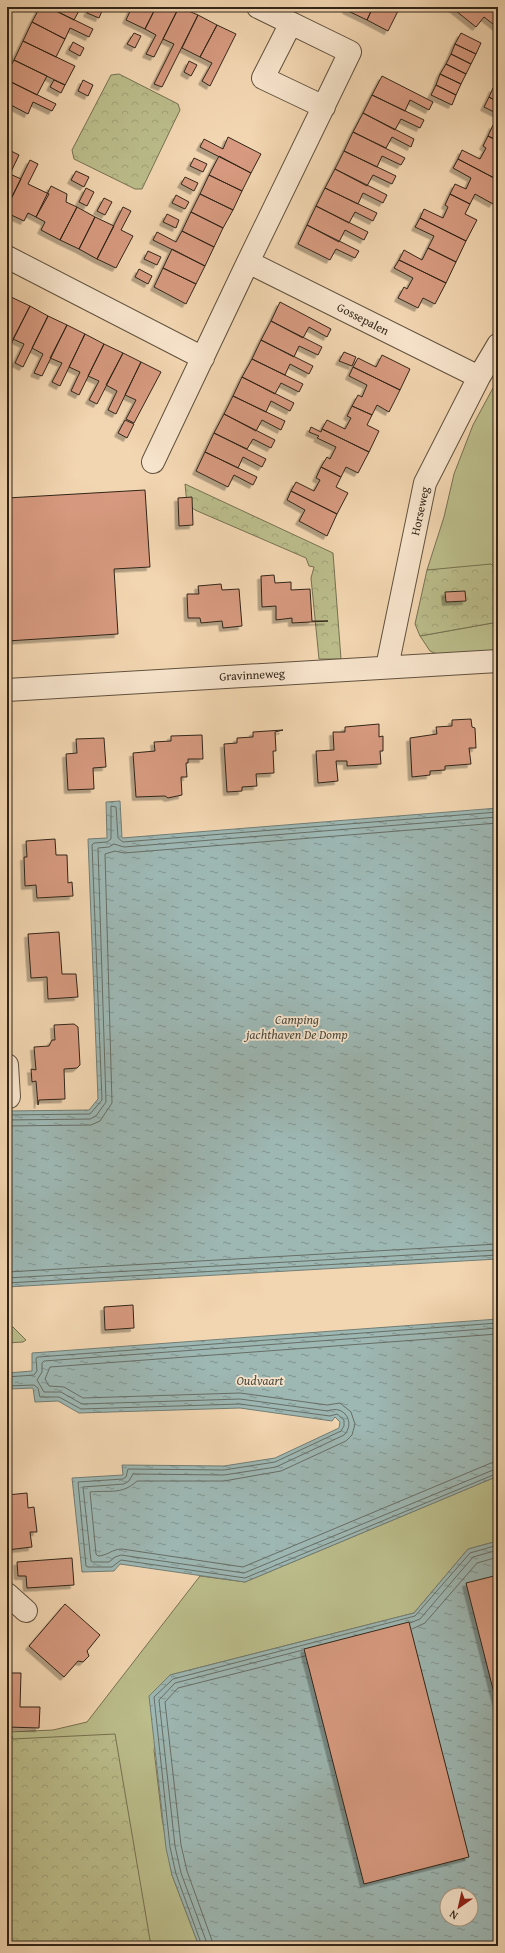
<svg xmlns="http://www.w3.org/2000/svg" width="505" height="1953" viewBox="0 0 505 1953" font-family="'Gentium Book Plus',serif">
<defs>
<pattern id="forest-crowns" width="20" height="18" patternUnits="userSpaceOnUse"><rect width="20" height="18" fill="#bbbd8b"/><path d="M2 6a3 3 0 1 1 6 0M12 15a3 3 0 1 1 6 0" fill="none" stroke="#a1a277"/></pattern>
<pattern id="water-ripples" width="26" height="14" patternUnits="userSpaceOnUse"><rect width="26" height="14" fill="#9db7b3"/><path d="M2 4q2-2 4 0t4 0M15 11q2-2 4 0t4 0" fill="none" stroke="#819591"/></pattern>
<filter id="shadow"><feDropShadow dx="-3.5" dy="3.5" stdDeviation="0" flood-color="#0004"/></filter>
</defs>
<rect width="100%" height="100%" fill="#f2d6b1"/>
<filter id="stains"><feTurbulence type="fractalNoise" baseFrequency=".005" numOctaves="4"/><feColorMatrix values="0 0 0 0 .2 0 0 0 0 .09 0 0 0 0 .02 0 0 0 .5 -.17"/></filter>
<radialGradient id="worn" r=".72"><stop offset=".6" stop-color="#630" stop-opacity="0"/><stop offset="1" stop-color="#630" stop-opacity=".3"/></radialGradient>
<path fill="#bbbd8b" stroke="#767152" d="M498 384V581L497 570H427L444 517 454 474 473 425 493 388Z
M498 622V650L439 655 430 651 420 636Z
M7 1327H13L26 1340 23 1342 7 1343Z
M498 1476V1541L468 1549 414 1613 170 1675 154 1750 162 1818 172 1875 199 1946H79L10 1732 53 1730 87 1722 200 1576 245 1582Z"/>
<path fill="url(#forest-crowns)" stroke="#767152" d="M119 74 178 104 180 110 142 189H135L74 159 72 150 111 75Z
M185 484 333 553 341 659H319L311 578 314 567 309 566 306 558 195 510 187 504Z
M491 564 497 570 498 622 420 636 415 624 427 570Z
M7 1732H10L13 1739 115 1734 150 1940 155 1946H7Z"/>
<path fill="url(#water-ripples)" stroke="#727d75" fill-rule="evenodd" d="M120 801 122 838 498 808V1259L7 1287V1111L89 1110 98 1099 88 839 107 838 106 802Z
M498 1319V1476L245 1582 120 1564 114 1571 82 1572 72 1478 123 1475 122 1465 224 1466 275 1458 339 1428 340 1422 335 1417 332 1421 240 1408 79 1413 58 1401 35 1402 33 1388 9 1389 7 1403V1370L8 1373 32 1371V1353Z
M498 1541V1946H199L172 1875 166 1848 149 1696 170 1675 414 1613 468 1549ZM447 1895H471V1919H447Z"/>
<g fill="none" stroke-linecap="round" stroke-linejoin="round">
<path stroke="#676e66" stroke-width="1" d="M7 1115 90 1114 102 1100 92 845 94 843 107 842 111 839V806L116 807 118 838 123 842 498 812
M7 1120 90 1119 96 1116 106 1102 98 848 109 847 114 844 124 847 498 817
M7 1126 91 1125 100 1121 112 1103 105 854 115 851 124 853 498 823
M7 1272 498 1244
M7 1278 498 1250
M7 1283 498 1255
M498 1328 44 1361 42 1363V1372L37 1380 44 1392H61L82 1404 240 1399 328 1411C344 1404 356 1423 344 1435L276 1467 224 1475 133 1474 129 1481 124 1484 83 1487 91 1561 92 1562H109L115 1557 121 1555 244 1573 498 1468
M498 1334 50 1367 45 1379 49 1386 64 1387 83 1398 240 1393 327 1405 340 1403 351 1412 355 1424 352 1435 346 1441 281 1471 224 1481H137C122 1495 110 1490 90 1492L96 1554 98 1556C107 1556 112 1549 122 1549L243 1567 491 1463 498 1462
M7 1377 34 1375 37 1371 36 1358 38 1357 498 1323
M7 1386 34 1385 38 1388 40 1397H59L81 1409 240 1404 330 1416 337 1414 344 1420V1426L341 1431 275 1462 224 1470 128 1469 126 1477 123 1479 78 1482 86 1566 88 1567H112L121 1560 245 1578 498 1473
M410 1623 420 1619 473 1557 498 1550
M412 1629 425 1623 477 1563 498 1557
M202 1946 176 1874 170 1847 154 1697 173 1679 415 1616 470 1553 498 1545
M208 1946 181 1873 175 1846 159 1700 175 1683 303 1650
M214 1946 187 1871 181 1845 165 1702 178 1688 305 1656"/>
</g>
<path fill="#d79a80" stroke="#312518" filter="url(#shadow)" d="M40 7H48L93 29 89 37 70 28 65 39 32 22Z
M48 7H81L74 20Z
M90 7H95L102 11 99 18 87 13Z
M132 7H156L145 29 126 20Z
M156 7H179L154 57 146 54 156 35 145 29Z
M179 7 198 15 162 87 154 84 174 44 163 39Z
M347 7H373L367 20 346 10Z
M373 7H400L388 31 367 20Z
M451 7H486L496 15 498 12V28L484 17 476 27Z
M198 15 217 25 200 57 182 48Z
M32 22 65 39 56 57 23 41Z
M217 25 236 34 210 86 202 81 212 63 200 57Z
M134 33 141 36 135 48 127 44Z
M461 33 481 43 476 54 455 44Z
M23 41 75 66 65 85 14 60Z
M73 42 84 48 80 56 69 50Z
M455 44 476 54 471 64 451 54Z
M451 54 471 64 466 74 446 64Z
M14 60 47 76 37 95 7 80V73Z
M189 61 197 65 191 76 184 72Z
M446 64 466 74 461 84 440 74Z
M440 74 461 84 456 95 436 85Z
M382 76 433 102 429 110 410 100 405 111 372 95Z
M7 80 56 104 52 111 33 102 28 114 7 103Z
M54 80 65 85 61 93 50 87Z
M83 80 93 85 88 96 78 91Z
M436 85 456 95 452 105 431 95Z
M493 88 498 91V102L489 97Z
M372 95 424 120 420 128 401 119 395 130 363 113Z
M489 97 498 102V114L484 107Z
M363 113 414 139 411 147 392 137 386 148 353 132Z
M498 124V141L488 136 493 125 497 127Z
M353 132 405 158 401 165 382 156 377 167 344 151Z
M488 136 498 141V180L458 159 462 150 480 159 486 148 483 146Z
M228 137 261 154 251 173 200 147 204 139 223 149Z
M11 151 19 155 10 174 21 179 7 207V160Z
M344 151 396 176 392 184 373 175 367 186 335 169Z
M219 156 251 173 242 191 209 175Z
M194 158 207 164 203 172 190 166Z
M458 159 498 180V194L493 204 475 194 470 204 450 194 455 184 466 189 471 178 453 168Z
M30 160 38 164 28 184 49 194 36 217 28 213 24 221 7 213V207Z
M335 169 387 195 383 203 363 193 358 204 325 188Z
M76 171 89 177 84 187 71 180Z
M209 175 242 191 233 210 200 194Z
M185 177 198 183 194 191 181 184Z
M51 186 67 194 66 202 77 207 60 240 41 230 45 222 36 217Z
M86 188 94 192 87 206 79 202Z
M325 188 377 213 373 221 355 212 349 223 316 206Z
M200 194 233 210 223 228 191 212Z
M450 194 470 204 465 214 477 220 466 241 420 218 424 209 443 218 448 207 445 205Z
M176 195 189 202 185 209 172 203Z
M104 198 112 202 105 215 97 211Z
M316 206 368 232 364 240 345 230 339 242 307 225Z
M77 207 95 217 79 249 60 240Z
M123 207 131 211 121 230 133 236 116 268 97 259Z
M191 212 223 228 214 247 182 231Z
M167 214 179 220 176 228 163 222Z
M95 217 114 226 97 259 79 249Z
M420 218 466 241 456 262 428 248 434 236 415 227Z
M307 225 359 251 355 258 336 249 330 260 298 244Z
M182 231 214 247 205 266 153 240 157 232 176 242Z
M428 248 456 262 446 283 399 260 404 250 422 260Z
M172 249 205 266 196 284 163 268Z
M148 251 161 257 157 265 144 259Z
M399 260 446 283 435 304 423 298 418 308 398 298 404 287 407 289 413 278 394 268Z
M163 268 196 284 186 304 154 287Z
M139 269 152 276 148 284 135 277Z
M7 295 11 297 7 305Z
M11 297 30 306 7 352V305Z
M280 302 331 329 327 337 309 327 303 338 271 321Z
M30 306 48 316 23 367 15 363 24 344 13 339Z
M48 316 67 325 42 376 34 373 43 354 32 348Z
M271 321 322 347 318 355 299 346 294 357 261 340Z
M67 325 85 334 60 386 52 382 62 363 50 358Z
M85 334 104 344 79 395 71 391 80 372 69 367Z
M261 340 313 366 309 374 290 364 285 375 252 359Z
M104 344 123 353 97 404 89 400 99 381 88 376Z
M344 352 356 357 352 366 339 361Z
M123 353 141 362 116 414 108 410 117 391 106 385Z
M382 355 410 369 400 390 353 367 358 358 376 367Z
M252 359 303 384 299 392 281 383 275 394 242 377Z
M141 362 161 372 134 423 126 419 136 400 125 395Z
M353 367 400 390 389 412 377 405 372 415 352 406 358 395 362 397 367 385 349 376Z
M242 377 294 403 290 411 271 401 266 412 233 396Z
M233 396 285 421 281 430 262 420 256 431 224 414Z
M352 406 372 415 367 425 379 431 369 452 322 429 327 420 345 429 351 418 347 416Z
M224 414 275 440 271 448 253 439 247 449 214 433Z
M125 420 134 424 127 438 118 433Z
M311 427 321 432 322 429 369 452 358 473 346 467 341 477 321 467 327 457 330 459 336 447 317 438 319 436 309 432Z
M214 433 266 459 262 467 243 457 238 468 205 452Z
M205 452 257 477 253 485 234 475 228 487 196 471Z
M321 467 341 477 336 487 348 493 337 514 291 491 296 482 314 491 320 480 316 478Z
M145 490 150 567 114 569 118 634 7 641V498Z
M291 491 337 514 327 536 299 521 305 510 287 500Z
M192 497 193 525 179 526 178 498Z
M274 575 275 583 291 582V590L310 589 312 621H328L292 623V618L276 620V606L262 607 261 576Z
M221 584 222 590 239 589 242 626 223 628 222 621 201 623 200 618H188L187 594H199L198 586Z
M465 591 466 601 446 602 445 592Z
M471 719 472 727 475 728 476 748H469L471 764 445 766V770L430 771V775L412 777 410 738 437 734 436 727 452 726V720Z
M379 724V737L383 736V751H380L381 764 347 766V761H336L338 781 318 783 316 751 334 750 333 732H345V727Z
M283 730 275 732 276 751H273L274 773 256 774 257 786 242 787V791L227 792 224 744 237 743V738L253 737V732Z
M202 735 203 759H188V763H186L187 777H181L182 795 168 798 165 796 136 797 133 753 155 751 154 742 171 741V736Z
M104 738 106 767 93 768 94 789 68 790 66 754 77 753 76 739Z
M55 839 56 855H67L68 883 72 882 73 896 37 898 36 885 25 886 24 857H27L26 841Z
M59 932 62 974H76L78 997 48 999 47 977 31 978 28 934Z
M74 1024 78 1027 80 1065 77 1068 64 1069 65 1099 39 1100 38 1105 36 1081 32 1082 31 1069 36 1070 34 1047 49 1046 52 1040H55L54 1025Z
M133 1305 134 1328 105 1330 104 1307Z
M7 1455H9L11 1477H7Z
M27 1493 28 1508 34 1507 37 1532H30L32 1547 7 1550V1495Z
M72 1558 74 1585 27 1588 26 1576H18L17 1562Z
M498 1575V1709L466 1583Z
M65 1604 100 1635 87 1651 89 1656 83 1662 78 1661 64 1677 29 1646Z
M409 1622 469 1857 364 1884 304 1649Z
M7 1673H21L20 1707H40L39 1728 7 1727Z"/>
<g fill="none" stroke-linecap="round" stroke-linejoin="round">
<g stroke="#61513e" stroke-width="24">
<path id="minor" d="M291 23 263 78 324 107
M7 257 203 358
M248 262 479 377
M153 462 248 262 350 52 258 7
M387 667 425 483 479 377 498 345
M7 690 498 661
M7 1065 9 1097
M7 1594 26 1611"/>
</g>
<use href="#minor" stroke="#f7e4cc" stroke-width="22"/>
</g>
<g text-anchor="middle" stroke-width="3.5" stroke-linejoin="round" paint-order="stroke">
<g font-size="12" fill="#312518" stroke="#f7e4cc">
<text transform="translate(363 319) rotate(27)" y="4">Gossepalen</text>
<text transform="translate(420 511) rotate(-78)" y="4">Horseweg</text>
<text transform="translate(252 675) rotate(-3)" y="4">Gravinneweg</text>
</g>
<g font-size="13" font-style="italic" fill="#4c4a3f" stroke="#f7e4cc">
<text x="297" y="1024">Camping<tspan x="297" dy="15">jachthaven De Domp</tspan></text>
<text x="260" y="1385">Oudvaart</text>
</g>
</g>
<rect width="505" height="1953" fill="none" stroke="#f2d6b1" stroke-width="24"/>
<rect x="8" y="8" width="489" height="1937" fill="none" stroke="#312518" stroke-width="2"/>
<rect x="12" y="12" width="481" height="1929" fill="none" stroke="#312518"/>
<g transform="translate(459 1907) rotate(214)"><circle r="19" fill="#f7e4cc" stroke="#a89884"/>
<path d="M0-3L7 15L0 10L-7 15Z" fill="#8f2418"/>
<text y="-6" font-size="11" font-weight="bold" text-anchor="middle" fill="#312518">N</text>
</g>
<rect width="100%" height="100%" filter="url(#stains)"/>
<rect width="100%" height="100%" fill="url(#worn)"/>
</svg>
